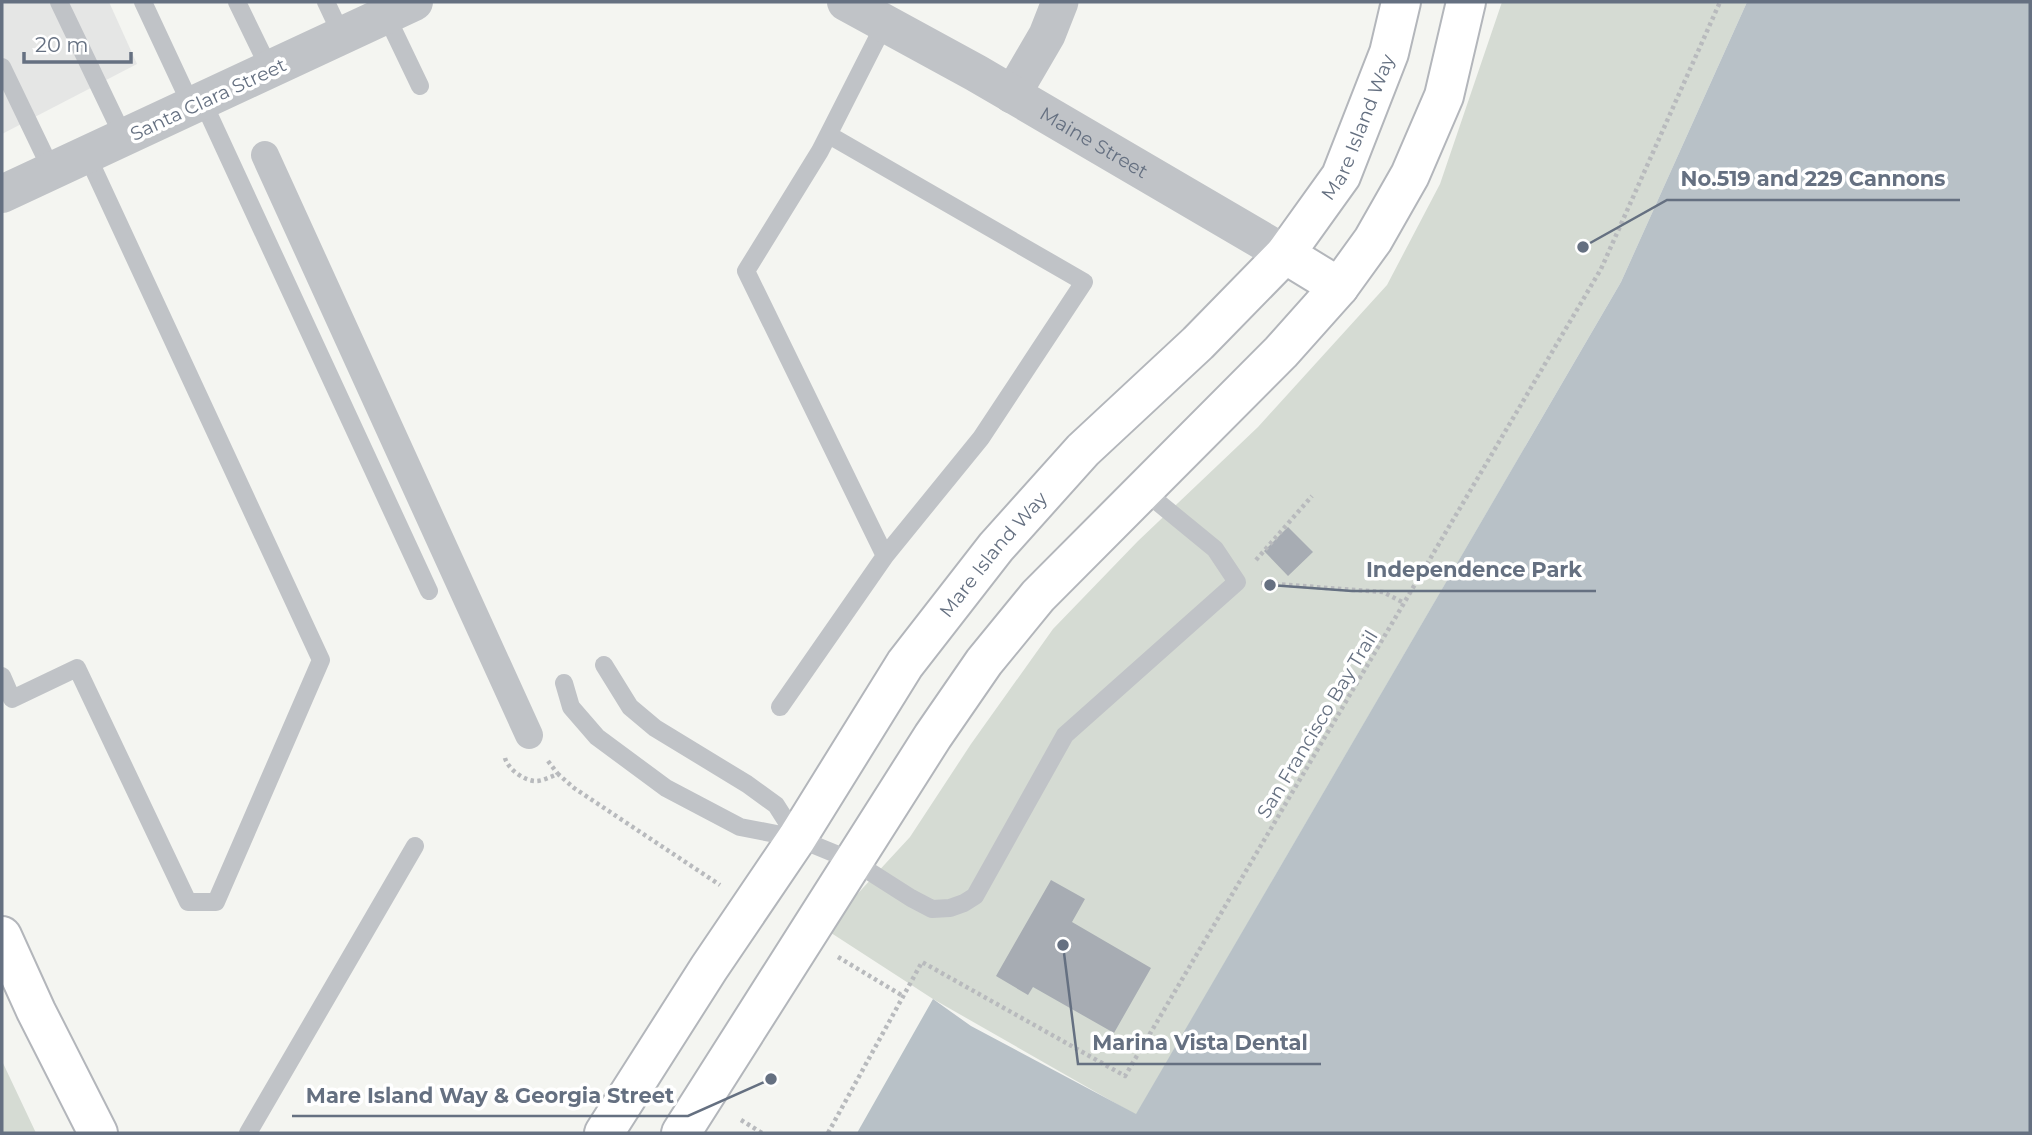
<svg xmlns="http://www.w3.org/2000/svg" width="2032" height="1135" viewBox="0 0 2032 1135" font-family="Montserrat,sans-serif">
<rect width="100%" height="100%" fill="#f4f5f1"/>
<path fill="#e5e6e5" d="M2 2H109L137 64 2 134Z"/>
<path fill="#d5dbd3" d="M1502 2H1747L1621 282 1136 1115 933 999 825 929 910 837 971 744 1053 629 1138 541 1258 427 1387 285 1440 184Z
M2 1061 36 1133H2Z"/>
<path fill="#b8c1c7" d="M1747 2H2030V1133H857L933 999 971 1026 1136 1114 1621 282Z"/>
<path fill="#a7acb3" d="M1288 527 1313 552 1288 576 1264 551Z
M1051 880 1085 899 1072 922 1151 968 1114 1033 1033 987 1028 995 996 976Z"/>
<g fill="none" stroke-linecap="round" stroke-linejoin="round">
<g stroke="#b3b6bb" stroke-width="42">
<g id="secondary">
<path d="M1285 254 1339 287"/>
<path d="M2 936 36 1011 98 1133"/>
<path id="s2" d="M604 1133 709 968 797 838 905 664 996 547 1083 450 1198 343 1285 254 1341 176 1389 53 1401 2"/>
<path d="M681 1133 933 736 984 662 1038 596 1281 352 1339 287 1373 240 1410 175 1444 96 1466 2"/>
</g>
</g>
<path stroke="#b8babd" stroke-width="4.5" stroke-dasharray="3.5 3.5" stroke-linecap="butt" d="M1256 560 1312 496
M1261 583 1383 592 1404 603
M505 758C508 769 524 781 536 781 543 781 552 776 558 774L574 788 720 885
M548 761 558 774
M838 957 903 996
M741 1120 762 1133
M828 1133 922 962 1125 1076 1601 269 1720 2"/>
<path stroke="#c0c3c7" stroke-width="18" d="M59 2 124 138
M143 2 192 107
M237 2 270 70
M326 2 342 36
M386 15 420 86
M2 67 52 171
M203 102 429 591
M829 135 1084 282 981 438 885 556 746 271 820 151 885 23
M604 665 630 707 655 728 747 784 776 805 797 838
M2 676 12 699 77 668 188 902H216L321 660 87 155
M564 683 571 707 597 737 666 788 740 827 797 838 853 861 911 898 932 909 950 908 964 903 975 896 1065 735 1237 582 1215 549 1143 490
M780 707 885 556
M248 1133 415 846"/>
<path stroke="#c0c3c7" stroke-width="28" d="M265 155 529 735"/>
<path stroke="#c0c3c7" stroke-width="37" d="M1012 95 1047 35 1060 2"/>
<g stroke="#c0c3c7" stroke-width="38">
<path id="s1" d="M846 2 976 73 1285 254"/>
<path d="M2 194 414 2"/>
</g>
<use href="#secondary" stroke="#fff" stroke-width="38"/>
</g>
<g text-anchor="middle" stroke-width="7" stroke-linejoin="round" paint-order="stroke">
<g font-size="19" fill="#657081" stroke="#fff">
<text transform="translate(208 99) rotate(-25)" y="7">Santa Clara Street</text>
<text dy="7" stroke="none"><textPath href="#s2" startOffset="1265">Mare Island Way</textPath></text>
<text dy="7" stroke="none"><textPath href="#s1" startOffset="285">Maine Street</textPath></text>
<text dy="7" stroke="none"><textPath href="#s2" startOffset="698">Mare Island Way</textPath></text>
<text transform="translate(1317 724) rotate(-59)" y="7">San Francisco Bay Trail</text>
</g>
</g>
<path fill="none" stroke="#657081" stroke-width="2.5" d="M1583 247L1667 200H1960M1270 585L1352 591H1596M1063 945L1078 1064H1321M771 1079L688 1116H292"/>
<g fill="#657081" stroke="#fff" stroke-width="2.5">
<circle cx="1583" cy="247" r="7"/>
<circle cx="1270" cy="585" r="7"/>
<circle cx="1063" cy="945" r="7"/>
<circle cx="771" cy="1079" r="7"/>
</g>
<g font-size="21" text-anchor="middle" font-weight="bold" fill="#657081" stroke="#fff" stroke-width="7" stroke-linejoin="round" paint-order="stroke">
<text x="1813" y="186">No.519 and 229 Cannons</text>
<text x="1474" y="577">Independence Park</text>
<text x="1200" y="1050">Marina Vista Dental</text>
<text x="490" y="1103">Mare Island Way &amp; Georgia Street</text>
</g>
<rect width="2032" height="1135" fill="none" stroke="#657081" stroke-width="7"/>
<path d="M24 52v10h107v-10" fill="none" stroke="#657081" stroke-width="3.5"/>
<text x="35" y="52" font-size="21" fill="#657081" stroke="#ffffff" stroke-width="5" paint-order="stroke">20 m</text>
</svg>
